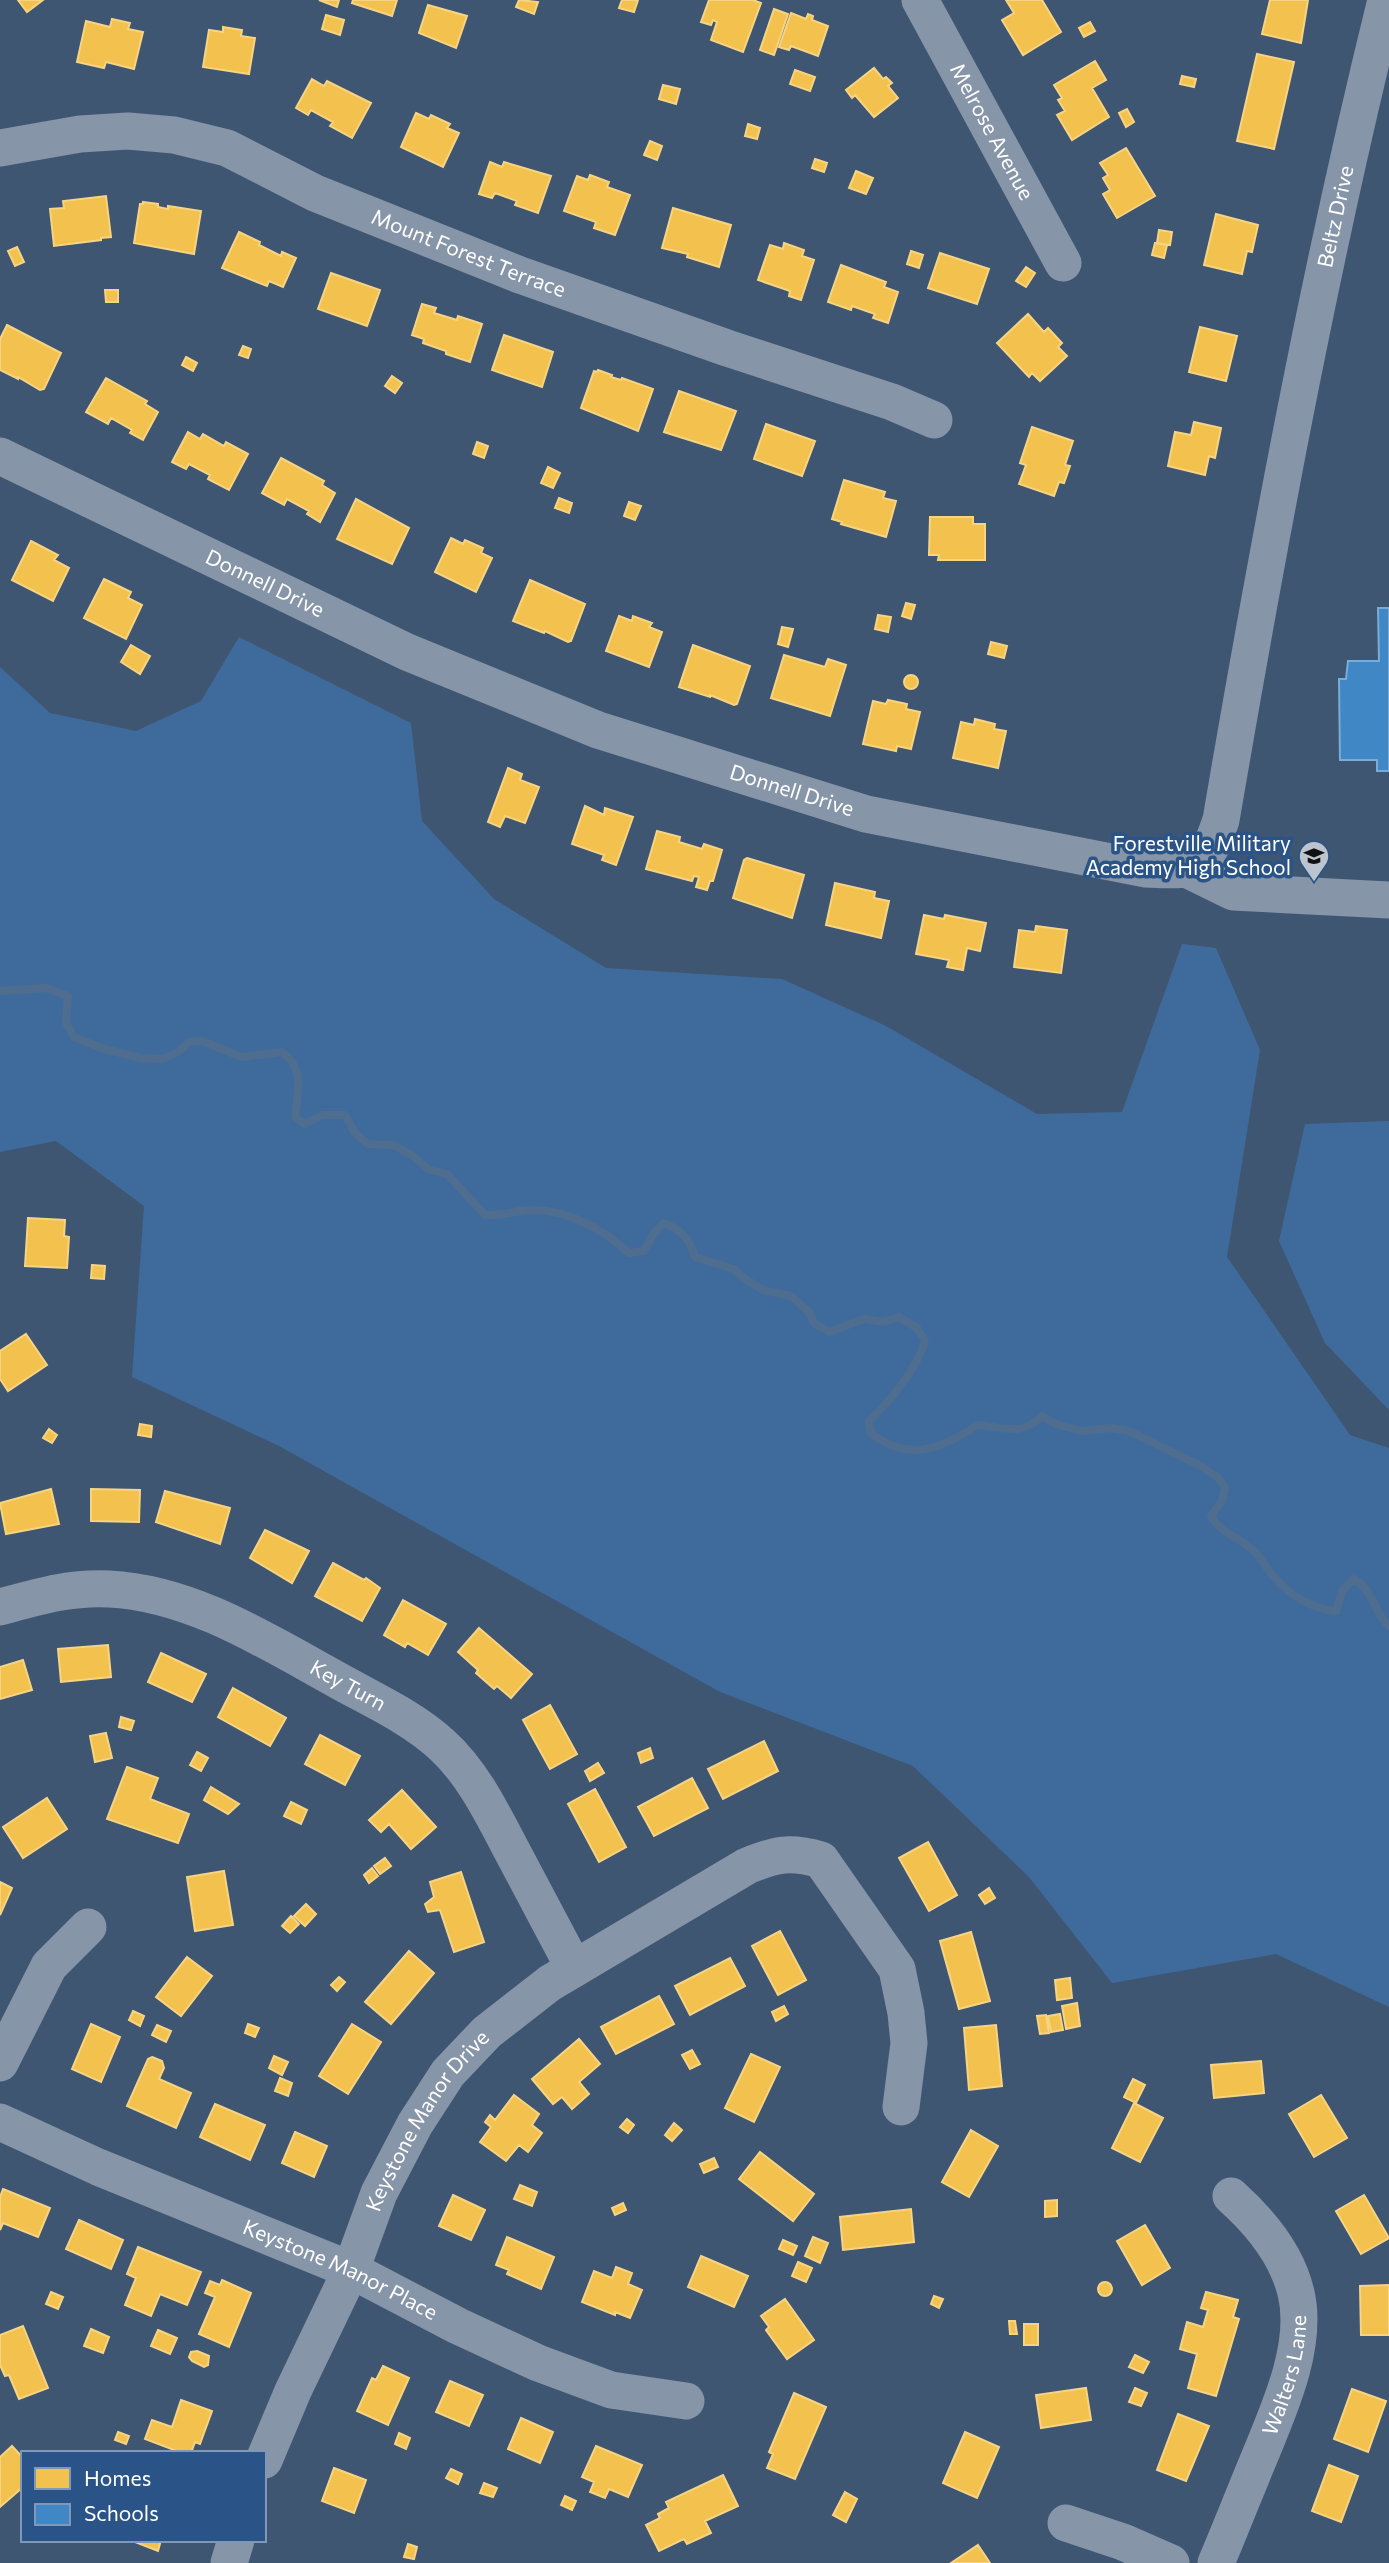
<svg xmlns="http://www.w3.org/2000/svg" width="1389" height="2563" viewBox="0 0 1389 2563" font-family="Commissioner,sans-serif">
<rect width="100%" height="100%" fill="#3f5672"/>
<path fill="#3f6b9c" d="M239 637 411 723 422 821 494 899 606 968 782 979 886 1026 1037 1114 1122 1112 1182 944 1216 948 1260 1050 1227 1257 1350 1435 1389 1448V2007L1276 1954 1112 1983 1029 1877 913 1766 720 1692 279 1446 132 1377 144 1206 56 1141 0 1152V667L50 713 136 731 201 701Z
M1389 1121V1410L1325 1343 1279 1241 1305 1124Z"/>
<path fill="#f2c14e" stroke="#f6d483" stroke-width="2" d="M18 0H43L27 12Z
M319 0H339L337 7Z
M353 0H397L392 16 352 3Z
M519 0 538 2 534 14 516 7Z
M622 0H638L634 12 619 8Z
M709 0H753L761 3 743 52 711 40 717 22 713 20 711 25 701 22Z
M1006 0H1042L1061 32 1023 55 1002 20 1014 13Z
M1270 0H1308L1301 43 1262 34Z
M428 5 467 16 456 48 419 33Z
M774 9 788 14 774 55 760 50Z
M791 13 806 19 808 14 813 16 812 20 828 26 818 56 791 46 789 50 779 47Z
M326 15 344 20 340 35 322 29Z
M112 19 130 23 128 29 143 32 134 69 106 62 104 68 77 62 86 21 110 27Z
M1090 22 1095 31 1084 37 1079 28Z
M223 27 242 30 241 36 255 38 249 74 203 67 209 30 223 32Z
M1257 54 1294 62 1274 149 1237 141Z
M1095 61 1106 80 1092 88 1109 117 1072 140 1057 115 1065 111 1058 100 1062 98 1054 85Z
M874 68 883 79 886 77 892 83 888 86 898 98 874 117 855 95 852 98 846 90Z
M795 70 815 77 810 91 790 84Z
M1182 76 1196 79 1194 87 1180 84Z
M312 79 324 86 327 81 371 103 352 138 330 126 333 122 311 110 308 115 296 108Z
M663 85 680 89 676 104 659 99Z
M1127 109 1134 122 1126 127 1119 113Z
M416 113 429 119 431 115 450 124 447 128 459 133 443 167 401 147Z
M748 124 760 128 757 139 745 136Z
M650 141 662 146 657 160 644 155Z
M1126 148 1155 196 1117 218 1103 194 1110 190 1103 178 1108 175 1100 163Z
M815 159 827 163 824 172 812 168Z
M490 162 502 167 504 162 551 176 538 213 515 205 517 201 495 193 492 198 479 194Z
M856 171 873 178 866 194 849 188Z
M590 175 609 182 607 187 630 195 615 235 594 228 596 222 564 211 577 176 588 180Z
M106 196 111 237 101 238V240L54 246 50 209 64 208 63 201Z
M143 202 158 204V207L168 209V206L201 211 194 254 134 243 140 204H143Z
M673 208 731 225 719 267 687 257 688 254 662 248Z
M1216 214 1258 225 1252 252 1247 251 1242 274 1204 265Z
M1159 230 1172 232 1170 245 1157 243Z
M239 232 260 242 259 245 281 256 282 252 296 258 283 287 269 281 267 286 222 268Z
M784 243 804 250 802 256 814 260 801 300 789 296 790 291 758 280 770 245 783 249Z
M1155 243 1167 245 1164 258 1152 255Z
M17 247 24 262 15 266 8 251Z
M911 251 923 255 919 268 907 264Z
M940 253 989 269 977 304 928 288Z
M841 265 886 282 884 287 898 292 888 323 873 318 875 314 852 306 851 310 828 302Z
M1026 267 1035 273 1026 287 1016 281Z
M331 273 380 290 367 326 318 309Z
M105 290H118V302H106Z
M422 304 436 308 434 313 457 320 458 316 482 324 470 362 446 354V351L423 343 424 339 412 335Z
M1028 314 1044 332 1048 328 1062 343 1058 347 1067 356 1040 381 1032 373 1029 377 997 343Z
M7 325 61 353 44 389 40 390 18 377V379L0 370V339Z
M1200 327 1237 336 1226 381 1189 372Z
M504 335 553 352 542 387 492 370Z
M243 346 251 349 248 358 239 355Z
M186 357 197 363 193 371 182 365Z
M598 370 612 375 611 377 621 380 622 378 653 389 638 431 581 408 594 371 597 372Z
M392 376 402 383 395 393 385 386Z
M106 378 147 401 145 404 158 412 143 440 130 433 132 430 111 418 108 424 86 412Z
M679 391 736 411 721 450 664 432Z
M1194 422 1221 428 1215 458 1209 456 1205 475 1168 466 1175 432 1191 435Z
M766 424 815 441 802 476 754 459Z
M1032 427 1073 441 1065 465 1070 466 1064 483 1059 482 1054 496 1019 484 1026 465 1020 463Z
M188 432 200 439 203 434 224 446 226 442 248 454 229 490 208 479 210 475 189 464 186 469 172 462Z
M477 442 488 446 484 458 473 454Z
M281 458 324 481 322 485 335 493 320 522 307 514 309 511 287 499 284 505 262 493Z
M548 467 560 473 553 488 541 483Z
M844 480 885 492 883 498 896 501 886 537 841 524 842 522 832 519Z
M559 498 572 503 569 513 555 508Z
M356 499 409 528 392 564 337 539Z
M629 502 641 506 635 520 624 516Z
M930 517H973V524H985V560H938L939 555H929Z
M451 538 463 544 465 540 483 548 481 553 492 558 476 592 435 572Z
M31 541 58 555 54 560 69 568 53 601 12 580Z
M104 579 131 592 128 598 142 605 126 639 84 618Z
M530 580 585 604 571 641 568 642 545 631 544 633 513 621Z
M906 603 915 605 911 619 902 616Z
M878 615 891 617 888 632 875 629Z
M619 616 632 621 633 616 652 623 649 627 662 632 649 667 606 651Z
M782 627 793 629 788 647 778 644Z
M991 642 1007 646 1004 658 988 654Z
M131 645 150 656 140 674 121 662Z
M693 645 750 666 737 704 734 705 710 695V697L679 687Z
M784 655 825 667 828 659 846 665 830 716 771 698Z
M904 682a7 7 0 1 1 14 0a7 7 0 1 1-14 0Z
M888 700 907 704 906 709 920 712 911 749 897 746 896 751 863 744 873 701 886 704Z
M975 719 995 724 994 729 1006 731 998 768 953 758 961 722 974 725Z
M508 768 522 774 520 780 539 787 525 823 505 816 500 827 488 822Z
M585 806 604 815 605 808 633 817 616 865 602 860 604 855 572 844Z
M657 831 680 837 679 842 702 849 704 844 722 850 713 881H710L707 890 696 887 699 877 694 876 692 881 646 869Z
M747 858 804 875 792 918 733 898 744 860Z
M835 883 875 892 874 898 889 901 881 938 826 925Z
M924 915 944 919 945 915 986 923 980 951 967 948 963 970 947 967 949 960 916 954Z
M1036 926 1067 930 1061 973 1014 967 1019 930 1035 932Z
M28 1218 65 1220 64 1236 69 1237 67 1268 25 1266Z
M92 1265 105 1266 104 1279 91 1278Z
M26 1334 47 1365 8 1391 0 1379V1351Z
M140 1424 152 1426 151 1437 138 1435Z
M49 1429 57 1435 52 1443 43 1438Z
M51 1489 59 1524 6 1534 0 1503Z
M91 1489 140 1490 139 1522 91 1521Z
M165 1491 230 1508 220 1544 156 1522Z
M265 1530 309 1551 292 1583 250 1558Z
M333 1563 364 1580 366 1578 380 1588 362 1621 315 1596Z
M403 1600 446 1624 428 1655 407 1643 405 1647 384 1635Z
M479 1628 532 1674 511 1698 497 1686 494 1689 476 1673 478 1670 458 1652Z
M108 1645 111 1677 61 1682 58 1649Z
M161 1653 206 1674 192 1702 148 1682Z
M23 1660 32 1690 0 1699V1667Z
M233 1688 286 1718 270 1746 218 1717Z
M550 1705 577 1754 550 1769 523 1720Z
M121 1717 134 1721 131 1730 119 1727Z
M106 1733 112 1758 95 1762 90 1736Z
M320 1735 360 1756 345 1785 305 1764Z
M764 1741 778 1771 723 1799 708 1769Z
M650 1748 653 1758 641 1763 638 1753Z
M197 1752 208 1758 201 1771 190 1765Z
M598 1763 604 1773 590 1781 585 1771Z
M127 1767 158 1778 150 1799 189 1814 178 1843 107 1819Z
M692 1778 708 1808 654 1836 638 1807Z
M211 1787 239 1804 228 1814 204 1800Z
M595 1789 626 1847 599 1862 568 1804Z
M402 1790 436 1827 411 1849 389 1824 381 1832 369 1820Z
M47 1798 67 1829 23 1858 3 1827Z
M291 1802 307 1810 301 1824 284 1816Z
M928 1842 957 1895 929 1911 899 1858Z
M385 1858 391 1866 380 1874 374 1866Z
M372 1868 378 1876 369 1883 364 1875Z
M224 1871 233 1925 195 1931 187 1877Z
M461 1872 484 1942 454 1952 440 1910 428 1912 425 1904 434 1897 430 1882Z
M0 1882 12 1888 0 1915Z
M989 1888 995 1898 985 1904 979 1895Z
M306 1904 316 1914 305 1926 294 1916Z
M291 1916 299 1924 290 1933 282 1926Z
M780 1931 806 1980 778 1995 752 1946Z
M971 1932 990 2001 959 2009 940 1941Z
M409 1951 434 1973 391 2024 365 2002Z
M187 1957 212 1976 181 2016 156 1997Z
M730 1958 745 1986 690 2015 675 1986Z
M339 1977 345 1982 337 1991 331 1985Z
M1070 1978 1072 1998 1057 2000 1055 1980Z
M659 1996 674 2024 616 2054 601 2027Z
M1077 2003 1080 2026 1066 2029 1062 2006Z
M784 2006 788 2014 776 2021 772 2012Z
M133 2011 144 2016 140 2026 129 2020Z
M1060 2014 1063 2030 1051 2032 1048 2016Z
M1046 2015 1049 2033 1040 2034 1037 2016Z
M91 2024 120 2037 101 2082 72 2069Z
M248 2024 259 2028 255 2037 245 2033Z
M352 2024 381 2042 348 2094 319 2076Z
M157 2025 171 2031 166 2042 152 2035Z
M996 2025 1002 2086 969 2090 964 2028Z
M579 2039 600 2064 579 2082 589 2094 572 2109 562 2097 553 2104 532 2079Z
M692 2050 700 2064 690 2069 682 2055Z
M751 2054 780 2067 754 2122 725 2108Z
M274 2056 288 2062 282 2075 269 2068Z
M152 2057 162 2061 164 2068 159 2079 191 2093 176 2128 127 2106 148 2059Z
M1261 2061 1264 2093 1214 2098 1211 2065Z
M280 2078 292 2083 288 2096 275 2091Z
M1133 2079 1145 2085 1136 2103 1124 2097Z
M514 2095 539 2114 532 2125 542 2133 528 2152 519 2145 506 2161 480 2142 491 2127 485 2122 490 2115 495 2120Z
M1321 2095 1347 2138 1314 2157 1289 2114Z
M1134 2103 1163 2118 1140 2162 1112 2148Z
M215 2104 265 2125 250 2160 200 2137Z
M627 2119 634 2125 628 2133 620 2127Z
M674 2123 682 2130 672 2141 665 2135Z
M971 2130 998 2146 969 2197 942 2182Z
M295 2132 327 2146 314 2177 282 2163Z
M760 2152 814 2194 793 2221 739 2179Z
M714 2158 718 2167 704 2173 700 2164Z
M520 2185 537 2192 532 2206 514 2199Z
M3 2189 50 2208 38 2237 3 2223 0 2230V2197Z
M453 2195 485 2210 471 2240 439 2226Z
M1364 2195 1389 2238 1361 2254 1336 2211Z
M1057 2200V2216L1045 2217V2201Z
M623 2203 626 2210 615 2215 612 2208Z
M911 2209 914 2242 843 2250 840 2217Z
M79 2220 123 2240 111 2269 66 2249Z
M1145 2225 1170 2268 1142 2285 1117 2241Z
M507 2237 554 2257 541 2289 507 2274 509 2270 496 2265Z
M813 2237 828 2243 820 2263 805 2256Z
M783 2240 797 2246 793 2255 779 2249Z
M138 2247 201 2272 187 2305 160 2294 151 2316 125 2305 136 2278 127 2274Z
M701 2256 748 2276 734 2307 688 2287Z
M798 2262 812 2268 806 2282 792 2276Z
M616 2267 632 2273 628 2284 642 2290 630 2318 615 2312V2315L582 2302 594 2271 612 2278Z
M222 2280 251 2293 229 2347 199 2334 215 2297 205 2293 210 2281 220 2285Z
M1098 2289a7 7 0 1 1 14 0a7 7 0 1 1-14 0Z
M1389 2285V2335H1361L1360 2286Z
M51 2292 63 2297 58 2309 46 2304Z
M1206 2292 1238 2300 1233 2317 1239 2319 1216 2396 1188 2388 1197 2354 1180 2349 1187 2322 1203 2327 1208 2310 1201 2308Z
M934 2296 943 2299 939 2308 931 2304Z
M785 2299 814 2340 787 2359 766 2330 769 2327 761 2316Z
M1009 2321H1015L1017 2334H1010Z
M1024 2324H1038V2345H1024Z
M23 2326 48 2388 19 2399 9 2375 5 2376 0 2365V2335Z
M91 2329 109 2337 103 2353 84 2346Z
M158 2330 177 2338 170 2354 151 2346Z
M197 2351 209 2356 208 2365 204 2367 192 2361 189 2357 191 2352Z
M1135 2355 1149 2362 1143 2373 1129 2367Z
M383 2366 409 2378 388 2425 357 2411 372 2378 376 2380Z
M450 2381 483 2395 469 2426 436 2412Z
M1086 2388 1091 2420 1041 2428 1036 2395Z
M1135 2388 1147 2393 1141 2406 1129 2402Z
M1352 2389 1386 2401 1368 2452 1334 2439Z
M794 2393 826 2407 795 2479 767 2468 773 2454 769 2452Z
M181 2400 212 2411 200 2444 195 2442 191 2453H182L145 2439 152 2420 172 2427Z
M1178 2414 1209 2426 1186 2481 1157 2470Z
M521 2418 553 2432 540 2463 508 2449Z
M118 2432 129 2436 126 2444 115 2440Z
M965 2432 999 2447 977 2498 943 2483Z
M399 2433 410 2438 406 2449 395 2444Z
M12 2446 23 2458V2487L0 2507V2457Z
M596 2446 642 2465 628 2497 609 2489 605 2498 590 2492 594 2482 582 2477Z
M1329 2465 1358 2476 1341 2522 1312 2511Z
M334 2468 366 2480 354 2513 322 2501Z
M451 2469 462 2474 458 2484 446 2478Z
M723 2475 738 2506 705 2521 711 2533 687 2544 684 2539 659 2551 646 2525 660 2518 658 2514 669 2508 666 2502Z
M484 2483 497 2488 493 2497 480 2493Z
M845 2492 857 2499 846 2522 833 2515Z
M565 2496 576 2501 572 2510 561 2505Z
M130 2540H161L158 2551Z
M408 2544 417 2547 414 2559 404 2557Z
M978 2545 990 2563H951Z"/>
<path fill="#3f88c5" stroke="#79acd6" stroke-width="2" d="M1378 608H1389V771H1377V760H1340L1339 679H1346L1348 661H1379Z
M1378 608H1389V771H1377V760H1340L1339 679H1346L1348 661H1379Z"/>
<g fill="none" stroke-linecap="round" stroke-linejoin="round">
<path stroke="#4f6d8f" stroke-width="8" d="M0 991 46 988 68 996 66 1023 74 1037 104 1049 141 1058 163 1059 178 1052 189 1042 203 1041 241 1057 282 1052C306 1069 297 1092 295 1117L305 1124 322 1115H345L355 1133 368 1144 393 1145 413 1156 428 1169 447 1174 485 1215C502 1216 514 1211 529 1210 567 1209 602 1228 629 1253L644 1251 654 1233 664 1223C682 1230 690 1240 695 1257L734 1269 742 1277 763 1290 791 1296 809 1312 815 1324 829 1332 864 1319 884 1322 899 1317 917 1328 925 1341C916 1370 891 1400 869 1421L871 1433C909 1463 941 1449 977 1425 1003 1427 1021 1437 1042 1416L1056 1424 1080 1431 1111 1428 1129 1431 1201 1466 1217 1477 1225 1487 1222 1501 1211 1516C1220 1532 1239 1538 1253 1550 1262 1558 1266 1569 1274 1577 1289 1595 1312 1609 1336 1611L1342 1591 1354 1579C1374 1591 1373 1611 1389 1626"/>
<g stroke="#8695a8" stroke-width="37">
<path id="s1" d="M920 0 1063 263"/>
<path id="s2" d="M0 148 80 134 128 131 174 135 227 148 315 193 520 275 727 348 892 402 934 420"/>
<path id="s3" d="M0 456 407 652 598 730 866 814 1146 869C1199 871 1203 873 1221 820 1268 545 1319 271 1386 0"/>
<path d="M1188 870 1233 892 1389 900"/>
<path id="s4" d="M0 1607C37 1597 69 1587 109 1589 192 1593 268 1642 339 1681 373 1700 413 1718 442 1745 473 1773 493 1815 512 1851 533 1890 553 1929 574 1968"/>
<path d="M0 2063 49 1966 88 1927"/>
<path id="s5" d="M0 2122 98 2167 351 2270 458 2326 538 2363 611 2390 686 2401"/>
<path id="s6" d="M264 2460 293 2391 351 2270 379 2193 415 2124 448 2073 487 2032 550 1983 747 1866C776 1854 790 1851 821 1860L897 1969 906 2013 909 2043 901 2107"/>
<path d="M1066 2523 1123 2542 1171 2563"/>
<path d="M229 2563 236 2540"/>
<path id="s7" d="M1216 2563C1230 2530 1243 2497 1257 2463 1277 2414 1309 2347 1296 2293 1287 2254 1260 2222 1231 2196"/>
</g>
</g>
<defs>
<g id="school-pin" transform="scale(1.575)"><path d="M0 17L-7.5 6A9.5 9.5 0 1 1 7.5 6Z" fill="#bcc4ce" stroke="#2a5487"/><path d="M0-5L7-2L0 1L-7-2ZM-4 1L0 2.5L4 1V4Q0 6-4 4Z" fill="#111"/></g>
</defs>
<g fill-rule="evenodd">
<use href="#school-pin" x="1314" y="856"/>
</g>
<g text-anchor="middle" stroke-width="7" stroke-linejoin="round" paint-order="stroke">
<g font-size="21" fill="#fff" stroke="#2a5487">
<text dy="7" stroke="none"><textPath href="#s1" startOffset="150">Melrose Avenue</textPath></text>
<text dy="7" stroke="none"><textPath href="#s3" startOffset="1942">Beltz Drive</textPath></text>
<text dy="7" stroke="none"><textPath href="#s2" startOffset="494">Mount Forest Terrace</textPath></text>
<text dy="7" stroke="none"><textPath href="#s3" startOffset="294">Donnell Drive</textPath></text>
<text dy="7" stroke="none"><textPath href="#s3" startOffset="861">Donnell Drive</textPath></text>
<text dy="7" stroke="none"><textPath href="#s4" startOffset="371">Key Turn</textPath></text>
<text dy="7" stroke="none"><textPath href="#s6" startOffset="378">Keystone Manor Drive</textPath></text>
<text dy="7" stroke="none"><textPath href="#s5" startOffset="371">Keystone Manor Place</textPath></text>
<text dy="7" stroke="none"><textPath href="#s7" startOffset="201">Walters Lane</textPath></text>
</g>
<g font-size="21" fill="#fff" stroke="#2a5487" text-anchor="end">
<text x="1291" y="851">Forestville Military<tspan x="1291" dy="24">Academy High School</tspan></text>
</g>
</g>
<rect x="21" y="2451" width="245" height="91" fill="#2a5487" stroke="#7f98b7" stroke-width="2"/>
<rect x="35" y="2468" width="35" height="21" fill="#f2c14e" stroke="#7f98b7" stroke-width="2"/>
<text x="84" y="2486" font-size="21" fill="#ffffff">Homes</text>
<rect x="35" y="2504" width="35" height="21" fill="#3f88c5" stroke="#7f98b7" stroke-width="2"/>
<text x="84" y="2521" font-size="21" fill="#ffffff">Schools</text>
</svg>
